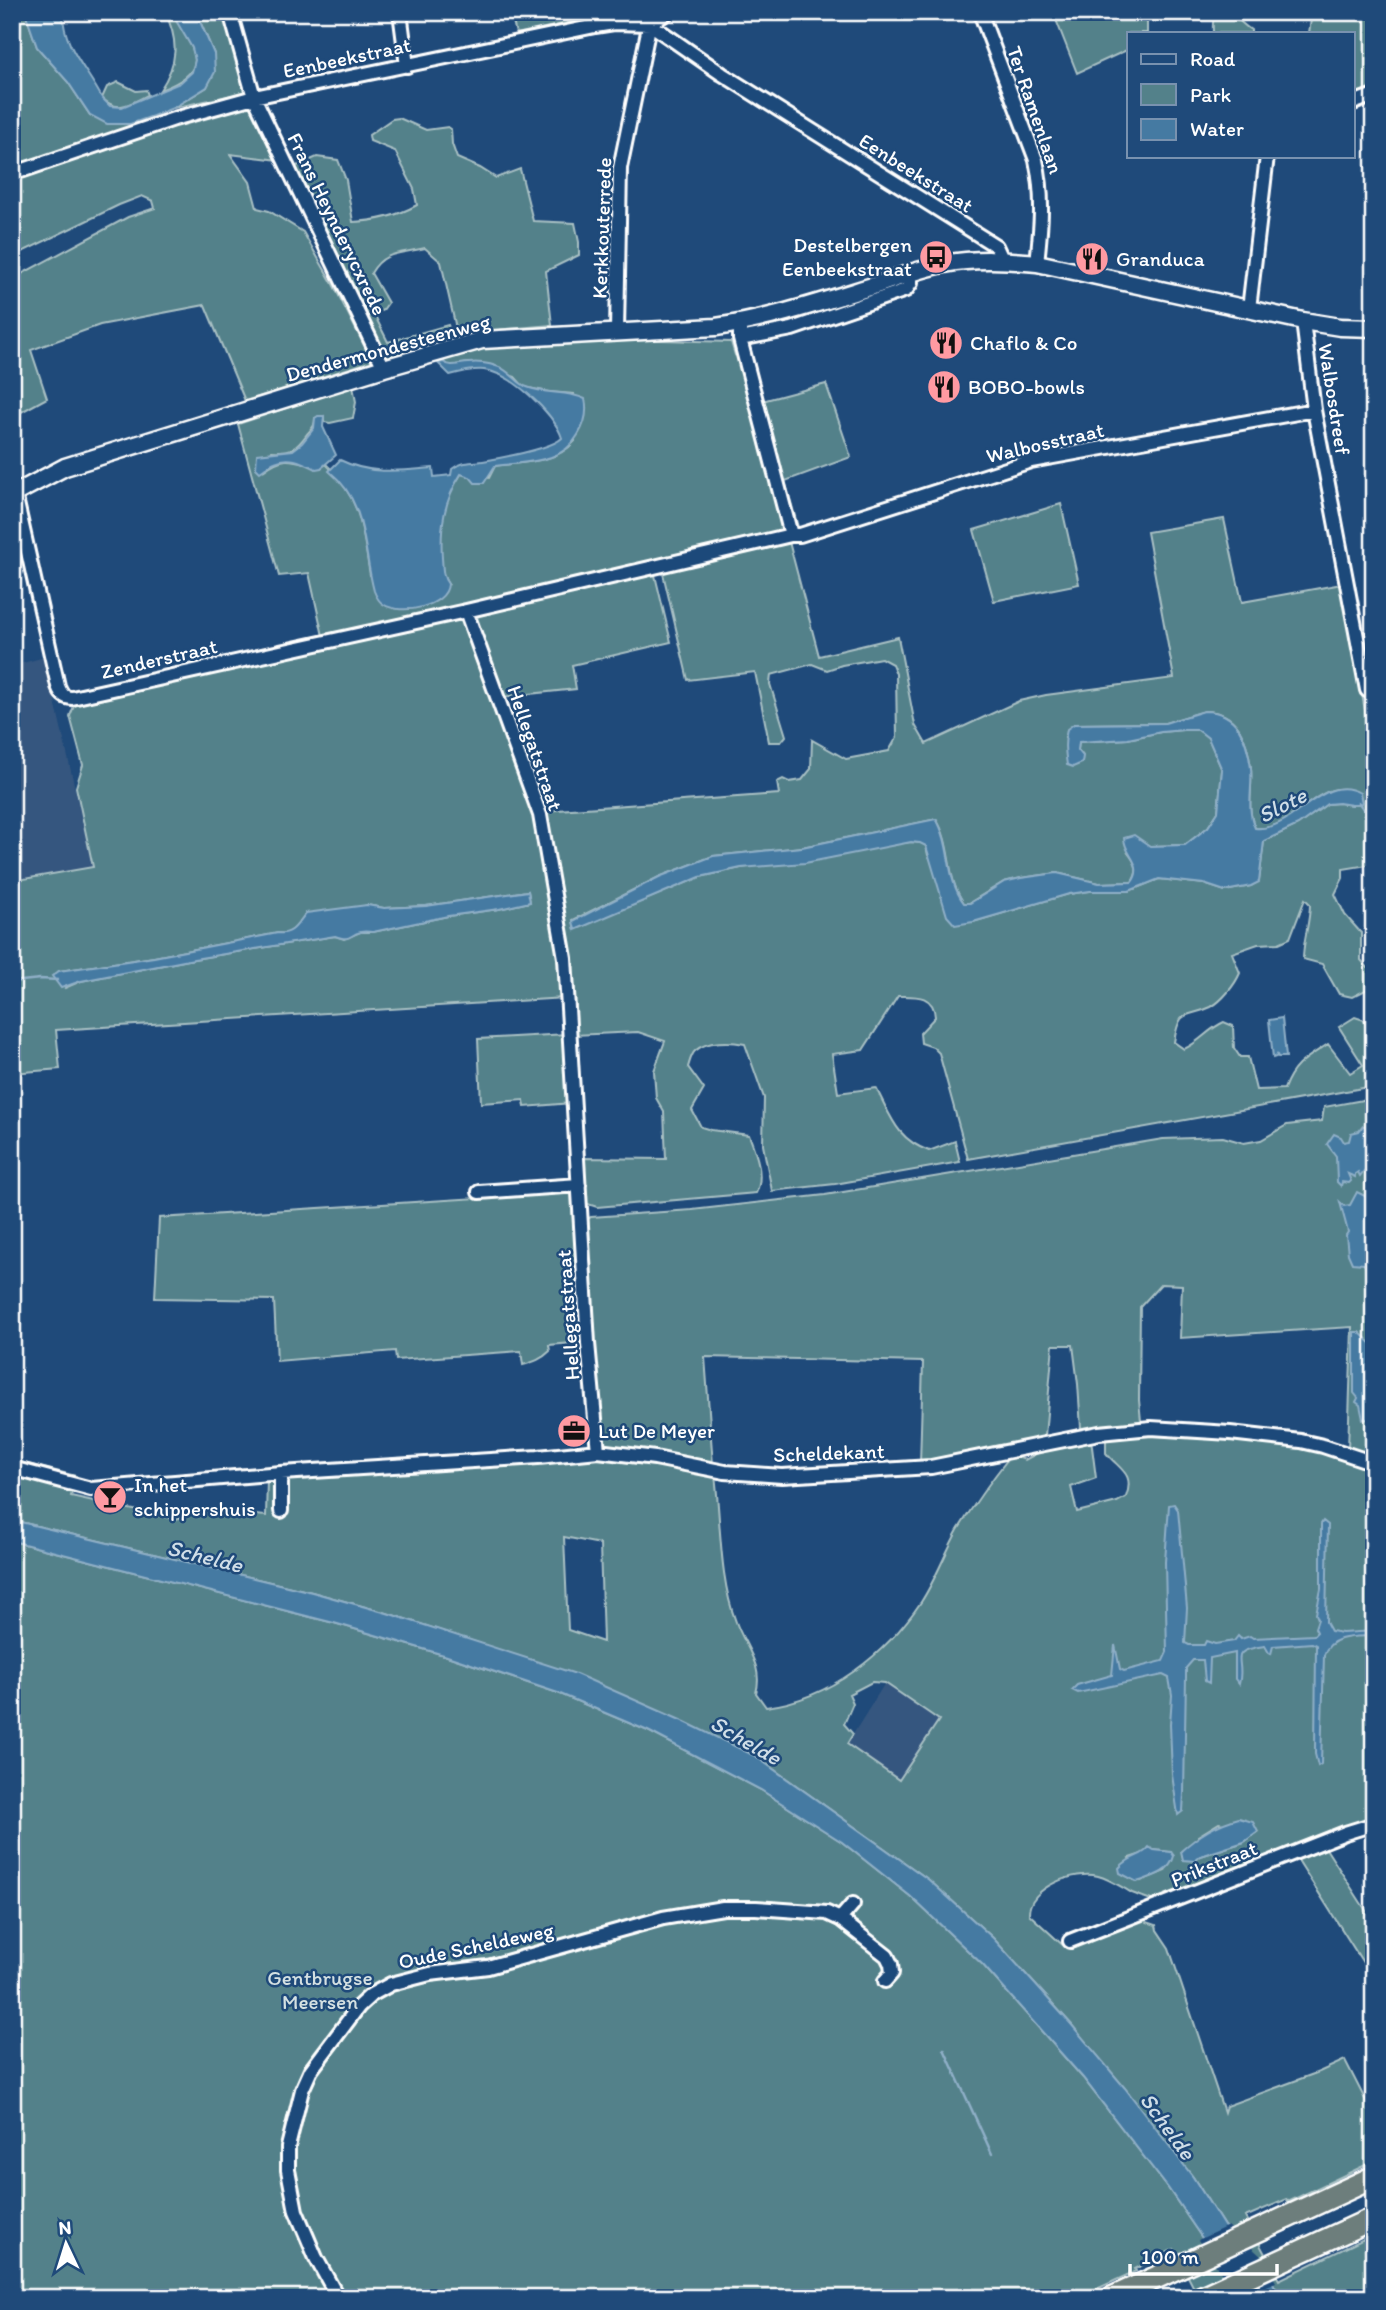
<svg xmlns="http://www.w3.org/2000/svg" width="1386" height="2310" viewBox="0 0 1386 2310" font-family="Itim,sans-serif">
<rect width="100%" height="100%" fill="#1f4a7a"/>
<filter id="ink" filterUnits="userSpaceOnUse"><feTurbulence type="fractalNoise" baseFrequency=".0143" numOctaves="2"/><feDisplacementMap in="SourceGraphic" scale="14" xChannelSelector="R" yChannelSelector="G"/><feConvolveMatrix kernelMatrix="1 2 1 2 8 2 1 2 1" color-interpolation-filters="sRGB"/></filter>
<g filter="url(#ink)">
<path fill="#36577f" d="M45 657 93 868 12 881V666Z
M885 1683 939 1720 899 1780 847 1744Z"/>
<path fill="#53818a" stroke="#a9c0c4" stroke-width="2" fill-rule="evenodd" d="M12 12H25L37 47 68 82 90 115 130 124 153 116 158 131 251 103 279 160 230 154 250 182 257 208 269 211 303 232 333 284 372 361 245 401 205 305 100 325 31 350 47 398 12 417V279L128 217 155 208 153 201 142 196 119 205 12 257Z
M165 12H171C195 51 214 70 160 90 178 63 179 41 165 12Z
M196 12H227L241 62 246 92 173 108 207 87 214 54Z
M511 12H620L516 34Z
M1053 12H1147V33H1129V49L1077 73Z
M1220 12C1234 12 1241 24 1251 30V33H1213C1213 25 1211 17 1220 12Z
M1312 12H1374V91L1353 98V33H1309Z
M118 82 136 91 146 90 148 95C131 103 118 114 102 98L107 87Z
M399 118 426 130 448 127 451 129 452 144 457 158 480 168 496 178 520 169 533 221 575 223 579 242V255L546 271 552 325 494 330 458 337 441 262 425 248C402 254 384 250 371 273L388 303 383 310 374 314 388 342 448 325 453 339 387 357 292 168 317 157 338 160 346 180 353 222C376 221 397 216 417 205L414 189 395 151 370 141 369 135 392 119Z
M627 339 731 342 735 355 746 350 762 401 826 384 851 457 785 481 798 527 429 614 323 636 309 573 279 576 238 424 353 386 356 402 353 418 330 423 324 422V416L315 418C315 427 312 428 307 434 296 449 292 452 272 451L263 471C287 452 295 462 321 468L326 464 331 469 330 471C362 498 363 536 370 575L448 584C435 567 441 512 450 493 453 486 458 480 461 474L489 478 495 466C523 462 555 464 575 441L574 394 549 392 524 387 515 377 469 363 449 366 443 362C460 341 596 340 627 339Z
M1061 504 1079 584 994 601 974 530Z
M1224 519 1242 602 1342 584 1374 760V864L1343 869V878L1335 894 1345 915 1361 933V960L1368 968H1374V986L1352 997 1339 994 1322 964 1303 959C1303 940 1310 923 1310 904L1305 899 1290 938 1279 943 1258 944 1232 953 1240 973C1235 985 1222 1001 1211 1007 1186 1019 1180 1006 1174 1042L1184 1049C1200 1042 1208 1029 1224 1022L1233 1026 1234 1048 1240 1057H1248L1256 1090 1284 1089C1293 1064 1307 1058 1328 1044L1350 1073 1363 1065 1339 1027 1355 1017 1364 1020 1374 1042V1086L968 1159 939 1053 933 1047 921 1043 920 1033 935 1017C934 994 915 996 898 996L863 1050 832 1054 838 1093 876 1088C891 1116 896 1139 929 1151L955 1141 960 1162 835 1184 772 1191 763 1145 764 1098 745 1044C730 1041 707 1040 695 1051 691 1055 690 1061 688 1067L704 1089 692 1110 701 1127 711 1130 749 1135C756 1153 765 1176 756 1193L597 1207 585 1203 582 1158 666 1159 664 1112 656 1098 654 1071 665 1041 638 1032 574 1035 570 953 544 811 779 794 777 782 783 779 789 782 802 780 811 769 812 740 846 759 889 751 897 737 896 674 892 664 881 658 842 665 827 670 812 664 771 675 770 684 786 736 781 742H769L755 672 688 680 662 569 788 538 819 656 898 637 915 725 926 744 1019 701 1046 695 1174 678 1147 532ZM1205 711C1238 711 1247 739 1251 768 1253 789 1246 808 1255 828 1289 833 1313 786 1344 789 1349 789 1355 792 1360 794L1362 803 1352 805 1339 803 1327 804 1298 825 1264 841 1259 881 1251 886 1225 891 1204 884 1159 879 1129 891H1090L1069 894 973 922 928 855 926 846 921 843 911 842 741 868 700 877 575 929 573 920 659 877 713 856 802 847 936 819C953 845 945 877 964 903H969L1004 882 1021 878 1057 873 1099 883 1132 882C1140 870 1136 863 1128 853L1150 846 1185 845 1208 827 1218 812 1222 770 1208 737 1198 730H1183L1161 732 1128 739 1079 742 1078 750 1083 756 1065 737 1074 724 1165 723Z
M654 571 671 642 572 665 576 689 501 697 475 622 480 612Z
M464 617 535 816 547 879 565 998 56 1030 60 1069 12 1073V881L93 867 76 787 83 765 70 716 74 706 87 700ZM528 891 530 902 499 909 448 916 373 932H360L344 939 335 936 194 959 81 981 65 988 59 971 154 957 278 933 286 934 294 929 367 905 384 908 426 906Z
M567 1034 571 1103 525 1107 524 1100 481 1103 478 1039Z
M1374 1098V1459L1348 1450 1352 1327 1180 1338 1182 1285 1161 1284 1140 1307 1139 1400 1141 1421 1081 1428 1078 1384 1073 1345H1053L1045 1436 1026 1443 920 1464 923 1362 705 1357 713 1465 604 1447 601 1443 586 1224 587 1219 591 1217 692 1210 825 1195 1163 1139 1223 1137 1244 1143 1261 1140 1287 1125 1322 1121 1324 1107Z
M572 1192 585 1342 549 1345 550 1351C542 1359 534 1362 523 1365L521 1351 396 1360 395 1351 277 1361 274 1300 155 1298 159 1218Z
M1149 1434C1194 1436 1240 1436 1285 1444 1316 1449 1345 1459 1374 1470V1820L1323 1844 1374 1923V1980L1296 1857 1168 1906C1156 1901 1144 1898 1132 1893 1121 1887 1110 1879 1098 1876 1076 1870 1028 1887 1029 1914L1066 1948 1144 1917 1147 1922 1156 1925 1157 1930 1169 1948 1224 2112 1226 2106 1319 2072 1345 2060 1374 2117V2161L1288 2202 1287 2199 1245 2217 1279 2280 1374 2234V2298H1281L1260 2259 1224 2226 1193 2177 1071 2024 993 1938 929 1880 755 1756 508 1653 387 1613 312 1592 12 1520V1460L76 1476 71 1496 174 1519 185 1517 190 1509 266 1516 267 1479 391 1472 619 1456 715 1475C721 1522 719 1578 736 1622 745 1647 764 1666 756 1693L766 1707C830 1699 886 1654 921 1602 936 1579 945 1553 958 1530 974 1504 992 1479 1011 1455L1025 1460 1045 1449 1091 1439 1096 1478 1071 1487 1077 1512 1117 1502 1126 1497C1135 1473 1120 1470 1106 1453V1436ZM564 1537 600 1544 603 1642 568 1630ZM872 1682 885 1683 939 1720 899 1780 847 1744 853 1734 844 1724 853 1703 849 1694ZM1219 1823 1258 1832 1244 1842 1201 1856 1198 1836ZM1154 1850 1171 1852 1165 1871 1141 1881 1129 1858Z
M12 1541 334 1623 444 1655 558 1693 648 1731 761 1790 842 1842 910 1896 983 1965 1083 2078 1168 2188 1243 2298H1199L1174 2249 1135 2269 1136 2271 1077 2298H12Z"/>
<path fill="#457aa2" stroke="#8fafc7" stroke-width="2" d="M25 12H63C62 46 88 70 102 98L110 106 122 107 180 83 192 72 195 60 192 48 171 12H196L214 54 215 72 207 87 173 108 153 116 130 124H107L90 115 68 82 37 47Z
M443 362C452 368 459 363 469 363 477 362 489 363 496 366 509 369 516 383 527 387 546 395 567 390 585 399 588 412 585 424 578 435 561 465 525 461 495 466L484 483H475L470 477 461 474C444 501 440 527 442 558 443 568 442 576 448 584 447 607 400 616 383 604 378 601 376 596 374 591 362 546 368 503 329 471L340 460C370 475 400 471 433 468L434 477 451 475 452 469C463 461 470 463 483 461 500 458 551 449 562 438 554 413 511 373 484 370 473 369 461 372 450 375L438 363Z
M318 416H324L323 427 336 455 321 468 316 469C302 462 290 455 275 462 270 464 265 469 260 472L256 468 257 454 293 450 302 443 314 428 315 418Z
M1204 711C1238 711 1247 739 1251 768 1253 789 1246 808 1255 828 1293 833 1322 771 1360 793L1362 803 1352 805 1339 803 1327 804 1298 825 1264 841 1259 882 1251 886 1225 891 1204 884 1159 879 1129 891H1090L1069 894 973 922 955 925 947 916 926 846 920 843 911 842 805 863 741 868 700 877 575 930 573 921 659 877 713 856 802 847 936 819C952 845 945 878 964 903H970L1004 882 1021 878 1057 873 1099 883 1132 882C1145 864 1124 855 1124 838L1134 835 1150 846 1185 845 1208 827 1218 812 1222 770 1208 738 1198 730H1183L1161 732 1128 739 1079 742 1078 750 1083 756 1082 763 1073 767 1067 765C1065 752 1064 742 1067 729L1074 724 1165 723Z
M528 891 530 902 499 909 448 916 373 932C369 932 365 931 361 932 348 935 352 942 335 936L194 959 81 981 61 988 52 976 59 971 154 957 278 933C293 935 297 924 306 913L367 905 384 908 426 906Z
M1282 1018 1286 1057H1278L1277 1055 1276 1057 1273 1058 1269 1020Z
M1374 1124 1373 1280 1364 1264 1352 1263 1348 1254 1346 1235 1348 1232 1340 1202 1344 1206 1350 1205 1357 1192 1367 1197 1369 1192 1366 1181 1369 1178 1364 1171 1360 1176 1358 1172 1355 1174V1177L1348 1174 1351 1181 1349 1183 1342 1182 1341 1186 1337 1182 1336 1156 1327 1144 1334 1134 1341 1137 1344 1142 1349 1141 1351 1133 1359 1131 1363 1126Z
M1354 1332H1359L1374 1346V1420L1363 1419 1360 1405 1356 1402 1358 1398 1354 1393Z
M1174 1504 1178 1510 1187 1608 1185 1643 1189 1645H1204L1206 1641 1215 1644 1234 1641 1238 1636 1241 1639 1250 1636 1253 1638 1314 1635 1317 1632 1315 1628 1318 1619 1316 1614 1321 1589V1524L1323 1521 1328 1525 1326 1622 1331 1631 1342 1633 1374 1631V1636C1356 1637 1331 1634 1324 1655L1321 1764 1318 1766 1315 1754 1316 1645 1312 1643 1273 1646 1271 1654 1269 1653 1265 1646C1225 1651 1246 1660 1239 1684L1235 1679V1653L1210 1658 1209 1683 1205 1681 1203 1660H1193L1186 1668V1676L1184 1793 1183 1811 1178 1815 1172 1775 1170 1724 1172 1695 1169 1678 1163 1675 1078 1693 1072 1690 1077 1685 1112 1675 1115 1645 1120 1669 1124 1671 1163 1661 1167 1652 1165 1562 1169 1505Z
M12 1520 312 1592 387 1613 576 1674 685 1722 755 1756 929 1880 993 1938 1071 2024 1125 2088 1193 2177 1224 2226 1260 2259 1281 2298H1243L1168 2188 1083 2078 983 1965 910 1896 842 1842 761 1790 648 1731 558 1693 444 1655 334 1623 12 1541Z
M1239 1818 1253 1822 1258 1832 1244 1842 1201 1856 1195 1861 1183 1860 1181 1851C1199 1835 1216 1824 1239 1818Z
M1149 1847 1154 1850 1171 1852 1174 1856C1170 1873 1151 1877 1137 1882L1120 1873 1119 1868C1130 1855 1143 1857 1149 1847Z"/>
<path fill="#1f4a7a" d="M1228 2226 1262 2257 1276 2282 1239 2298 1198 2240Z"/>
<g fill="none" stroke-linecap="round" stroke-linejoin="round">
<path stroke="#8fafc7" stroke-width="2.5" d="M1358 802 1364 810 1374 807
M12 982 40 979 58 980
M944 2049 992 2154"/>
<g stroke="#fff" stroke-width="18">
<path id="minor" d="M230 12 254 97 384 368
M400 12 407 66
M980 12 1036 160C1044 197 1041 226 1037 263
M650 24 668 12
M1353 103 1374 95
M12 174 174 119 254 97 595 26 614 23 650 24 722 74 996 246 1002 259
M1249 309 1267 156
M1303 321 1314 410 1367 690
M617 332 620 168 652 12
M740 339 792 329 906 290 911 283 910 274
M15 494 58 686C61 694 64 698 72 698L466 611 791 535 740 339V323
M791 535H800L1031 461 1314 410
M466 611 540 815 565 958 588 1343 598 1451
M479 1192 579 1185
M12 1468 91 1489 281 1473 538 1457 598 1451 655 1458 725 1472 782 1476 931 1467 1099 1433 1151 1428 1230 1433 1301 1441 1323 1446 1374 1463
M281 1511V1473
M840 1919 853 1904
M1070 1941 1345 1833 1374 1824
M338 2298 316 2258 296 2211 288 2170V2147L302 2090 311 2070 359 2006 371 1995 391 1984 430 1974 488 1967 663 1918 723 1908H756L827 1913 840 1919 887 1956 891 1964 892 1973 885 1981"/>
</g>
<g stroke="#fff" stroke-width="21">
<path id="secondary" d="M12 495 65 467 384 368 482 340 716 327C770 319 821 302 873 286 897 278 921 268 945 264 976 258 1006 260 1037 263L1303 321 1340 327 1374 328"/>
</g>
<g stroke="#fff" stroke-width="26">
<path id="motorway" d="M1112 2298 1374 2177
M1200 2298 1374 2218"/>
</g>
<use href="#minor" stroke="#1f4a7a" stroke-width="12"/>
<use href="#secondary" stroke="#1f4a7a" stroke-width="16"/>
<use href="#motorway" stroke="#6d7e7c" stroke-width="21"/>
</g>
</g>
<defs>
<g id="bus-disc" transform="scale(1.75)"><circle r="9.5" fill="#ff9aa2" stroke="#1f4a7a"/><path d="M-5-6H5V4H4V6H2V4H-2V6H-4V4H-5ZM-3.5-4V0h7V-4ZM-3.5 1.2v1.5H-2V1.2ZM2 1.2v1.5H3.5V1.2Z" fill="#111"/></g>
<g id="restaurant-disc" transform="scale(1.75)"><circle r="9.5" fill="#ff9aa2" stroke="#1f4a7a"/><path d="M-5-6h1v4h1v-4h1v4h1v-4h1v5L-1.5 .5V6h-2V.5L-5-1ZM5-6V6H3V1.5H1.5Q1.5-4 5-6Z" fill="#111"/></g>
<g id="office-disc" transform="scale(1.75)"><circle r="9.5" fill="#ff9aa2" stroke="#1f4a7a"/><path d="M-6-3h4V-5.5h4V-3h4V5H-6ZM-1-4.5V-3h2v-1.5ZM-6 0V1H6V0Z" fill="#111"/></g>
<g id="bar-disc" transform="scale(1.75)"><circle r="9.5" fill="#ff9aa2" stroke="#1f4a7a"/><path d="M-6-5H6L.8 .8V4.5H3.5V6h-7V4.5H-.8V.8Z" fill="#111"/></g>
</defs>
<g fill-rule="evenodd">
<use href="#bus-disc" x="936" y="257"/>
<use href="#restaurant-disc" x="1092" y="259"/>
<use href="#restaurant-disc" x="946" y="343"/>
<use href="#restaurant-disc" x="944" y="387"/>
<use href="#office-disc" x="574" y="1431"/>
<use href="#bar-disc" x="110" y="1497"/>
</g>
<g text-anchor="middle" stroke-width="5" stroke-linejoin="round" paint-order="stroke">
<g font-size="21" fill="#fff" stroke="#1f4a7a">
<text transform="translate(347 58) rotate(-12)" y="7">Eenbeekstraat</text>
<text transform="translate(1035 110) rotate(71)" y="7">Ter Ramenlaan</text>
<text transform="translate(916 173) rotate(32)" y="7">Eenbeekstraat</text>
<text transform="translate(337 224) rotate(64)" y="7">Frans Heynderycxrede</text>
<text transform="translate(602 228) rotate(-88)" y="7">Kerkkouterrede</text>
<text transform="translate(388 348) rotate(-15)" y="7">Dendermondesteenweg</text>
<text transform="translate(1334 399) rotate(81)" y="7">Walbosdreef</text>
<text transform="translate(1045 443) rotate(-13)" y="7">Walbosstraat</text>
<text transform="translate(159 659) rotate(-13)" y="7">Zenderstraat</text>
<text transform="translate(535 748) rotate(71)" y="7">Hellegatstraat</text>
<text transform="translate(568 1315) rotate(-94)" y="7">Hellegatstraat</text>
<text transform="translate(829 1453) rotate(-2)" y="7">Scheldekant</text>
<text transform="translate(1214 1864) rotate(-22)" y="7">Prikstraat</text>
<text transform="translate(476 1946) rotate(-12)" y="7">Oude Scheldeweg</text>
</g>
<g font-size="21" fill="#fff" stroke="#1f4a7a" text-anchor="start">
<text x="912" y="252" text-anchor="end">Destelbergen<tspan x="912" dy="24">Eenbeekstraat</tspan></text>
<text x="1116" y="266">Granduca</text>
<text x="970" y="350">Chaflo &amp; Co</text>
<text x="968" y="394">BOBO-bowls</text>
<text x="598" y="1438">Lut De Meyer</text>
<text x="134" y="1492">In het<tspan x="134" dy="24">schippershuis</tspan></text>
</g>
<g font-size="21" fill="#d4e0e2" stroke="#1f4a7a">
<text x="320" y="1985">Gentbrugse<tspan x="320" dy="24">Meersen</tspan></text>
</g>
<g font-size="23" font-style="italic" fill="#d0dee8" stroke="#1f4a7a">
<text transform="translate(1282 805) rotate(-27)" y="8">Slote</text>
<text transform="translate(205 1556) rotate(14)" y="8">Schelde</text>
<text transform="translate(746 1740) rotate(30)" y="8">Schelde</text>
<text transform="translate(1168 2126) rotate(54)" y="8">Schelde</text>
</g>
</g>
<rect width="1386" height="2310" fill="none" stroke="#1f4a7a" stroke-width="42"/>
<rect x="21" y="21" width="1344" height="2268" fill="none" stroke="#fff" stroke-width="2.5" filter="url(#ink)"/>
<rect x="1127" y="32" width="228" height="126" fill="#1f4a7a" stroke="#7992af" stroke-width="2"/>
<rect x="1141" y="54" width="35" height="10" fill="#1f4a7a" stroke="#7992af" stroke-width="2"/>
<text x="1190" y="66" font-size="21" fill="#ffffff">Road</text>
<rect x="1141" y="84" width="35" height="21" fill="#53818a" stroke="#7992af" stroke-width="2"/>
<text x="1190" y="102" font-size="21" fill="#ffffff">Park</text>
<rect x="1141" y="119" width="35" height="21" fill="#457aa2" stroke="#7992af" stroke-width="2"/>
<text x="1190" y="136" font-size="21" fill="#ffffff">Water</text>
<g transform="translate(66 2244) rotate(356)" stroke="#1f4a7a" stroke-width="5" paint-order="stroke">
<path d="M0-5L12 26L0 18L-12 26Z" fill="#ffffff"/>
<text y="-10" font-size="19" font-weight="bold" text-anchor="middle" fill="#ffffff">N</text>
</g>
<path d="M1130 2264v10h147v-10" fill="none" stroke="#ffffff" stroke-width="3.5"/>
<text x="1141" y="2264" font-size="21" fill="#ffffff" stroke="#1f4a7a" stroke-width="5" paint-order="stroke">100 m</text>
</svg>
